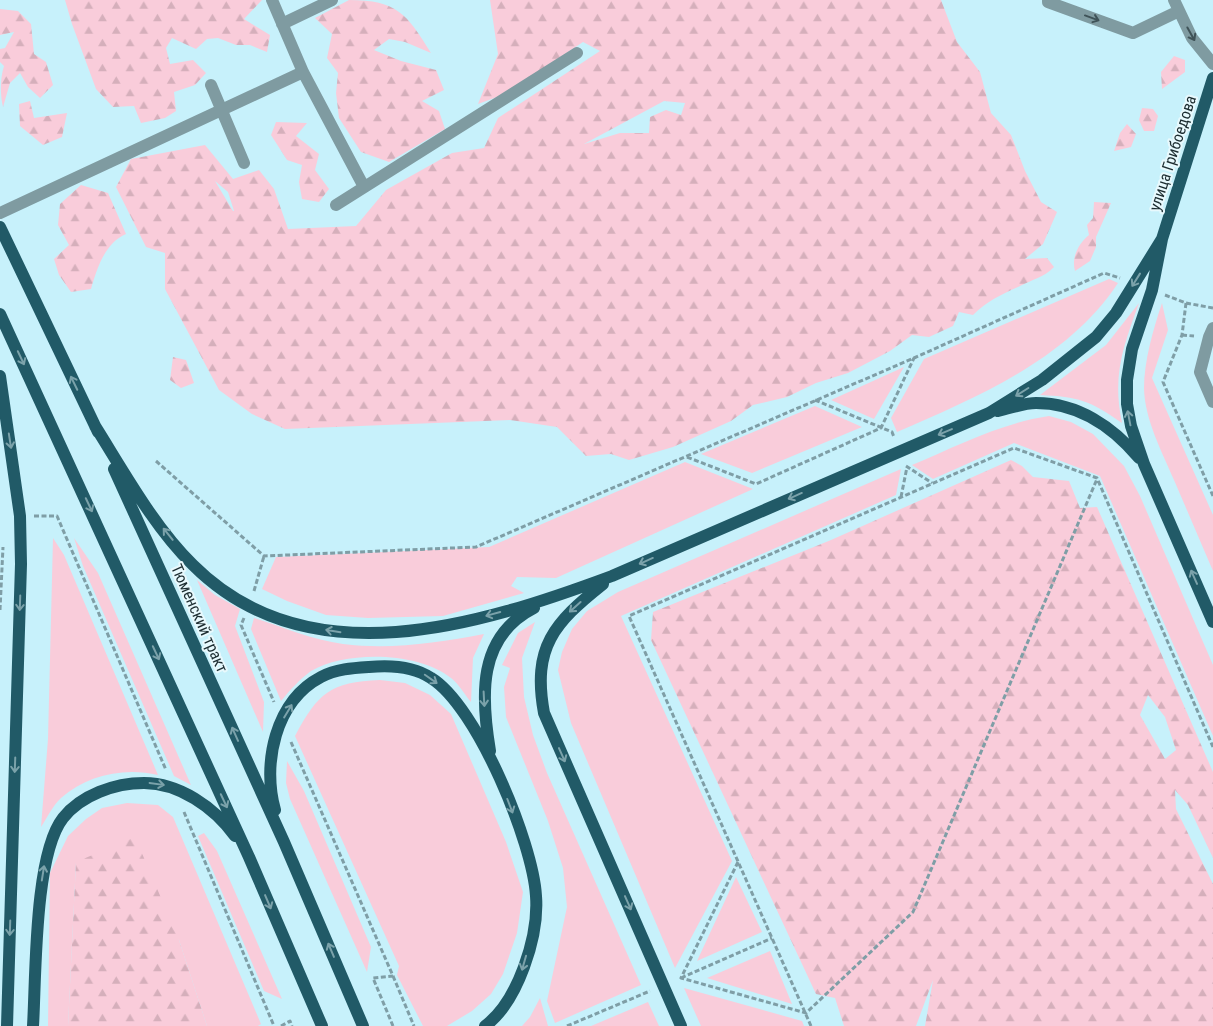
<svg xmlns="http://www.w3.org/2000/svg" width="1213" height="1026" viewBox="0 0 1213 1026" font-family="'Roboto Condensed',sans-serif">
<defs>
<pattern id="forest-firs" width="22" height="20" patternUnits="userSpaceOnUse" patternTransform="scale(1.25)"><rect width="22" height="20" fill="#f9ccda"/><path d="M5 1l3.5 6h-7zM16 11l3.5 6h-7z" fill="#d5afbb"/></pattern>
</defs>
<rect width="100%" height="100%" fill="#c7f1fb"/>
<path fill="#f9ccda" d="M1109 279 1118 283C1068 359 978 397 897 432L891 418 924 359Z
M1139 303C1123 347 1112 376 1122 423 1089 400 1079 397 1040 395L1106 345Z
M1162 303 1168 330 1152 378 1213 515V571C1200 541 1187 510 1174 480 1162 452 1145 420 1144 389 1144 361 1153 330 1162 303Z
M904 367 874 419 831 400Z
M815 406 862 427 752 473 701 454Z
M1049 416 1071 422 1093 434 1124 466 1140 496 1213 665V736L1100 476 1014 443 933 479 912 465C957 446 1001 423 1049 416Z
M685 462 753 489 556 578 517 577 511 586 524 593 443 616 368 618 326 615 287 601 262 589 276 557 489 547Z
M901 469 896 495 621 616 732 861 675 968 571 723 558 670 562 652 572 629 587 611 618 592Z
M53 538 64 555 158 775C124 767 87 775 61 798 53 805 47 818 41 827L48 739Z
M74 538 98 573 191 785 174 776 83 566Z
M197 580 215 595 240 609 235 626 264 702 263 732Z
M254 618C283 627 313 640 343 644 390 650 437 643 484 634L473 658 471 702C465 695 459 684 451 678 419 652 347 650 311 671 300 679 290 690 281 701L251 629Z
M535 622 522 658 524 697 533 735 547 773 641 985 555 1023 547 1001 567 907 563 868 548 821 506 717 504 687 510 668 502 665 518 633Z
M380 680 405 683 430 695 451 714 506 842 523 892 517 933 503 974 491 994 472 1011 447 1026H423L397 975 399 966 295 736C318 693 330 682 380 680Z
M287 761 304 791 371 947 367 972 290 799 286 783Z
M127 803 158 805 173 817 261 1024 258 1026H207L179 940 76 862 68 1026H48L50 873 68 836 86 819 102 808Z
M204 833 217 851 282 999 264 991 198 836Z
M736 877 762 932 697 961Z
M770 951 792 1004 707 978Z
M684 988 802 1021 804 1026H701Z
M540 998 548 1026H522L530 1017Z
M648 1002 659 1026H591Z"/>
<path fill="url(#forest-firs)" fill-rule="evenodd" d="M65 0H262L244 19 270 35 267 52 250 45H236L218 38 207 39 196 49 172 38 166 48 170 64 193 60 206 73 195 85 174 92 176 111 165 118 141 123 134 106 113 107 96 89 72 24Z
M349 0C397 0 407 14 431 53L405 42 389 39 374 50 401 61 436 70 444 90 422 101 439 111 445 129 389 162 361 152 339 118 336 93 338 73 327 58 332 34 315 18Z
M490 0H941L957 42 980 72 991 113 1011 135 1025 171 1041 202 1057 212 1043 244 1025 259 1047 258 1054 267C1043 278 1033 279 1020 286 1002 294 987 301 973 315L959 312 953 326 929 337 912 335 890 351 848 373 816 383 787 397 753 405 731 421 673 447 629 460 611 454 586 456 557 427 510 420 285 429 252 414 219 390 165 289V253L146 247 116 187 131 159 205 145 233 179 259 170 274 189 288 229 356 226 386 190 452 153 484 148 498 118 600 51 583 42 505 94 478 104 498 54ZM664 101 685 103 681 115 666 110 650 117 649 133H620L584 144ZM215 181 228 192 234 211H233Z
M0 9 18 11 31 24 34 54 46 62 53 85 40 98 28 87 20 73 10 83 3 107C0 94 0 79 4 66L0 62V49L5 48 14 32 0 35Z
M1174 56 1185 60V72L1162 89 1161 72Z
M30 101 34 118 67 113 62 137 43 145 20 126 19 104Z
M1142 108 1153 109 1158 116 1154 131H1144L1139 120Z
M276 122 307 123 296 136 319 154 315 170 329 189 319 202 302 199 299 182 302 165 287 160 271 135Z
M1127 124 1136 134 1131 147 1114 151 1120 133Z
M81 185 108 193 126 234C105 243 97 268 91 289L71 292 59 275 54 259 69 245 58 225 60 204Z
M1094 202 1111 203 1096 237V247L1090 261 1075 271C1071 257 1079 243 1089 235L1087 225 1093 218Z
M173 357 186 360 194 383 181 388 170 380Z
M1011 460 1022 466 1033 477 1069 481 1080 508 1097 507 1213 772V858L1188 805 1175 790 1176 809 1213 884V1026H925L933 980 916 1026H844L835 998 816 994 651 640 653 612 831 540ZM1148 695 1165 717 1176 750 1165 759 1140 715Z
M135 837 179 940 207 1026H68L76 862Z"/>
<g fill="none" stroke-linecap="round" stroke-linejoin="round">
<path stroke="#7f9ea6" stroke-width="3" stroke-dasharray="5 2.5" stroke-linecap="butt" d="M1165 295 1186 303 1213 308
M1186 303 1182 335 1163 382 1213 496
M1182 335 1194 336
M815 400 892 432 894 437
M687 457 756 484 881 428 914 358
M156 461 264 556 476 547 914 358 1104 273 1120 278
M906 466 932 483
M901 497 907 467
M34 516H57L166 770
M254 591 264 556
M0 610 3 547
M244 618 241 625 274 702
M291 742 393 976 373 978 393 1026
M184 812 274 1026
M738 862 681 978 806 1013 913 912 1097 479
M393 976 414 1026
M681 978 772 938
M281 1026 290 1021 292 1026
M567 1026 650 991
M811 1026 629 616 1014 448 1097 478 1213 747"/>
<path stroke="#7f9ba1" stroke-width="12" d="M272 0 303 72 364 187
M1048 0V2L1133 33 1179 11
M1174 0 1192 38 1213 64
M282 24 332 0
M211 85 244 163
M336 205 577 53
M0 213 303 72
M1213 328 1209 337 1200 372 1213 402"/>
<path stroke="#215a67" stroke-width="12" d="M1213 78 1162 239 1152 290 1132 349 1127 380V404L1131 426 1144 464 1213 622
M0 227 98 432
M0 314 249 857 322 1026
M0 376 20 516 21 564 7 1026
M998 411C1010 408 1024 403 1036 403 1078 403 1113 427 1139 458
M95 426C124 472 154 527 193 565 308 680 480 625 612 576L989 413 1042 380 1096 337 1116 313 1162 239
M114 469 284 842 363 1026
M603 584C554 623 532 647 544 713L681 1026
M490 751C481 697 477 637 534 608
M275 810C262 764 275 701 321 677 336 669 353 668 369 667 390 665 413 666 431 678 477 706 533 843 536 896 539 936 518 1002 485 1026
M33 1026C36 977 34 855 63 818 81 795 115 783 144 783 179 783 214 807 235 836"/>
</g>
<defs><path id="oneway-shaft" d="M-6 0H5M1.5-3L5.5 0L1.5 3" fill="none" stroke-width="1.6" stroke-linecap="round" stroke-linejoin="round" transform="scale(1.25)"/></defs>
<g stroke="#3f5358">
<use href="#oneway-shaft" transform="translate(1092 18) rotate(20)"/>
<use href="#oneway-shaft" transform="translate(1191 34) rotate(61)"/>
</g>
<g stroke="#7ba2aa">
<use href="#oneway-shaft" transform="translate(1136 280) rotate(122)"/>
<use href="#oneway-shaft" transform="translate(21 358) rotate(65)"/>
<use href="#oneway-shaft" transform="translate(74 383) rotate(-116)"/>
<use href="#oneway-shaft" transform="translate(1022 392) rotate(148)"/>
<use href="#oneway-shaft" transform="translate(1129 418) rotate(-101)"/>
<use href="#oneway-shaft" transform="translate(945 432) rotate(157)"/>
<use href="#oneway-shaft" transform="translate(10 441) rotate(81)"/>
<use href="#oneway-shaft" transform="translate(795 496) rotate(156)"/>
<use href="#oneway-shaft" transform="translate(89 505) rotate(65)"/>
<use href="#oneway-shaft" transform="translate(168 534) rotate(-129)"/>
<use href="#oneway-shaft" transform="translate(646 561) rotate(156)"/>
<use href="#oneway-shaft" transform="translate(1194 577) rotate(-114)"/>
<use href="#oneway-shaft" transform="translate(20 603) rotate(92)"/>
<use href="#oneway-shaft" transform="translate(575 607) rotate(138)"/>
<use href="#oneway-shaft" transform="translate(493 614) rotate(165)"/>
<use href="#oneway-shaft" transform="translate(333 631) rotate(-171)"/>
<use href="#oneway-shaft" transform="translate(156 653) rotate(65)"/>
<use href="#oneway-shaft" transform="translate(431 679) rotate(35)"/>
<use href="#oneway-shaft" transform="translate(484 699) rotate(87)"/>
<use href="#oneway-shaft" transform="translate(288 711) rotate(-59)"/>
<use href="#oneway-shaft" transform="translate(235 734) rotate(-114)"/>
<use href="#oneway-shaft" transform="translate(562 755) rotate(66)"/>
<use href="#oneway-shaft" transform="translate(15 765) rotate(92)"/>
<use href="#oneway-shaft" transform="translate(157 784) rotate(8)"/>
<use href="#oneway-shaft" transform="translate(224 801) rotate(65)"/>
<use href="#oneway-shaft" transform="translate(510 806) rotate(69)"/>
<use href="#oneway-shaft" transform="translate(43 873) rotate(-81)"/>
<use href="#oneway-shaft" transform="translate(268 902) rotate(67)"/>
<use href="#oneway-shaft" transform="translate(628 903) rotate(66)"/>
<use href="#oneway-shaft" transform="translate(10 928) rotate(92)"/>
<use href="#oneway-shaft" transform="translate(331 950) rotate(-113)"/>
<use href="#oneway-shaft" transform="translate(524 963) rotate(106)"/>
</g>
<g text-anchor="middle" stroke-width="4" stroke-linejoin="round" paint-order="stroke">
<g font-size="16" fill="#1c2c30" stroke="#e8f9fd">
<text transform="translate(1172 153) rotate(-72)" y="6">улица Грибоедова</text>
<text transform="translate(200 618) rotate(66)" y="6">Тюменский тракт</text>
</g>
</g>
</svg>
